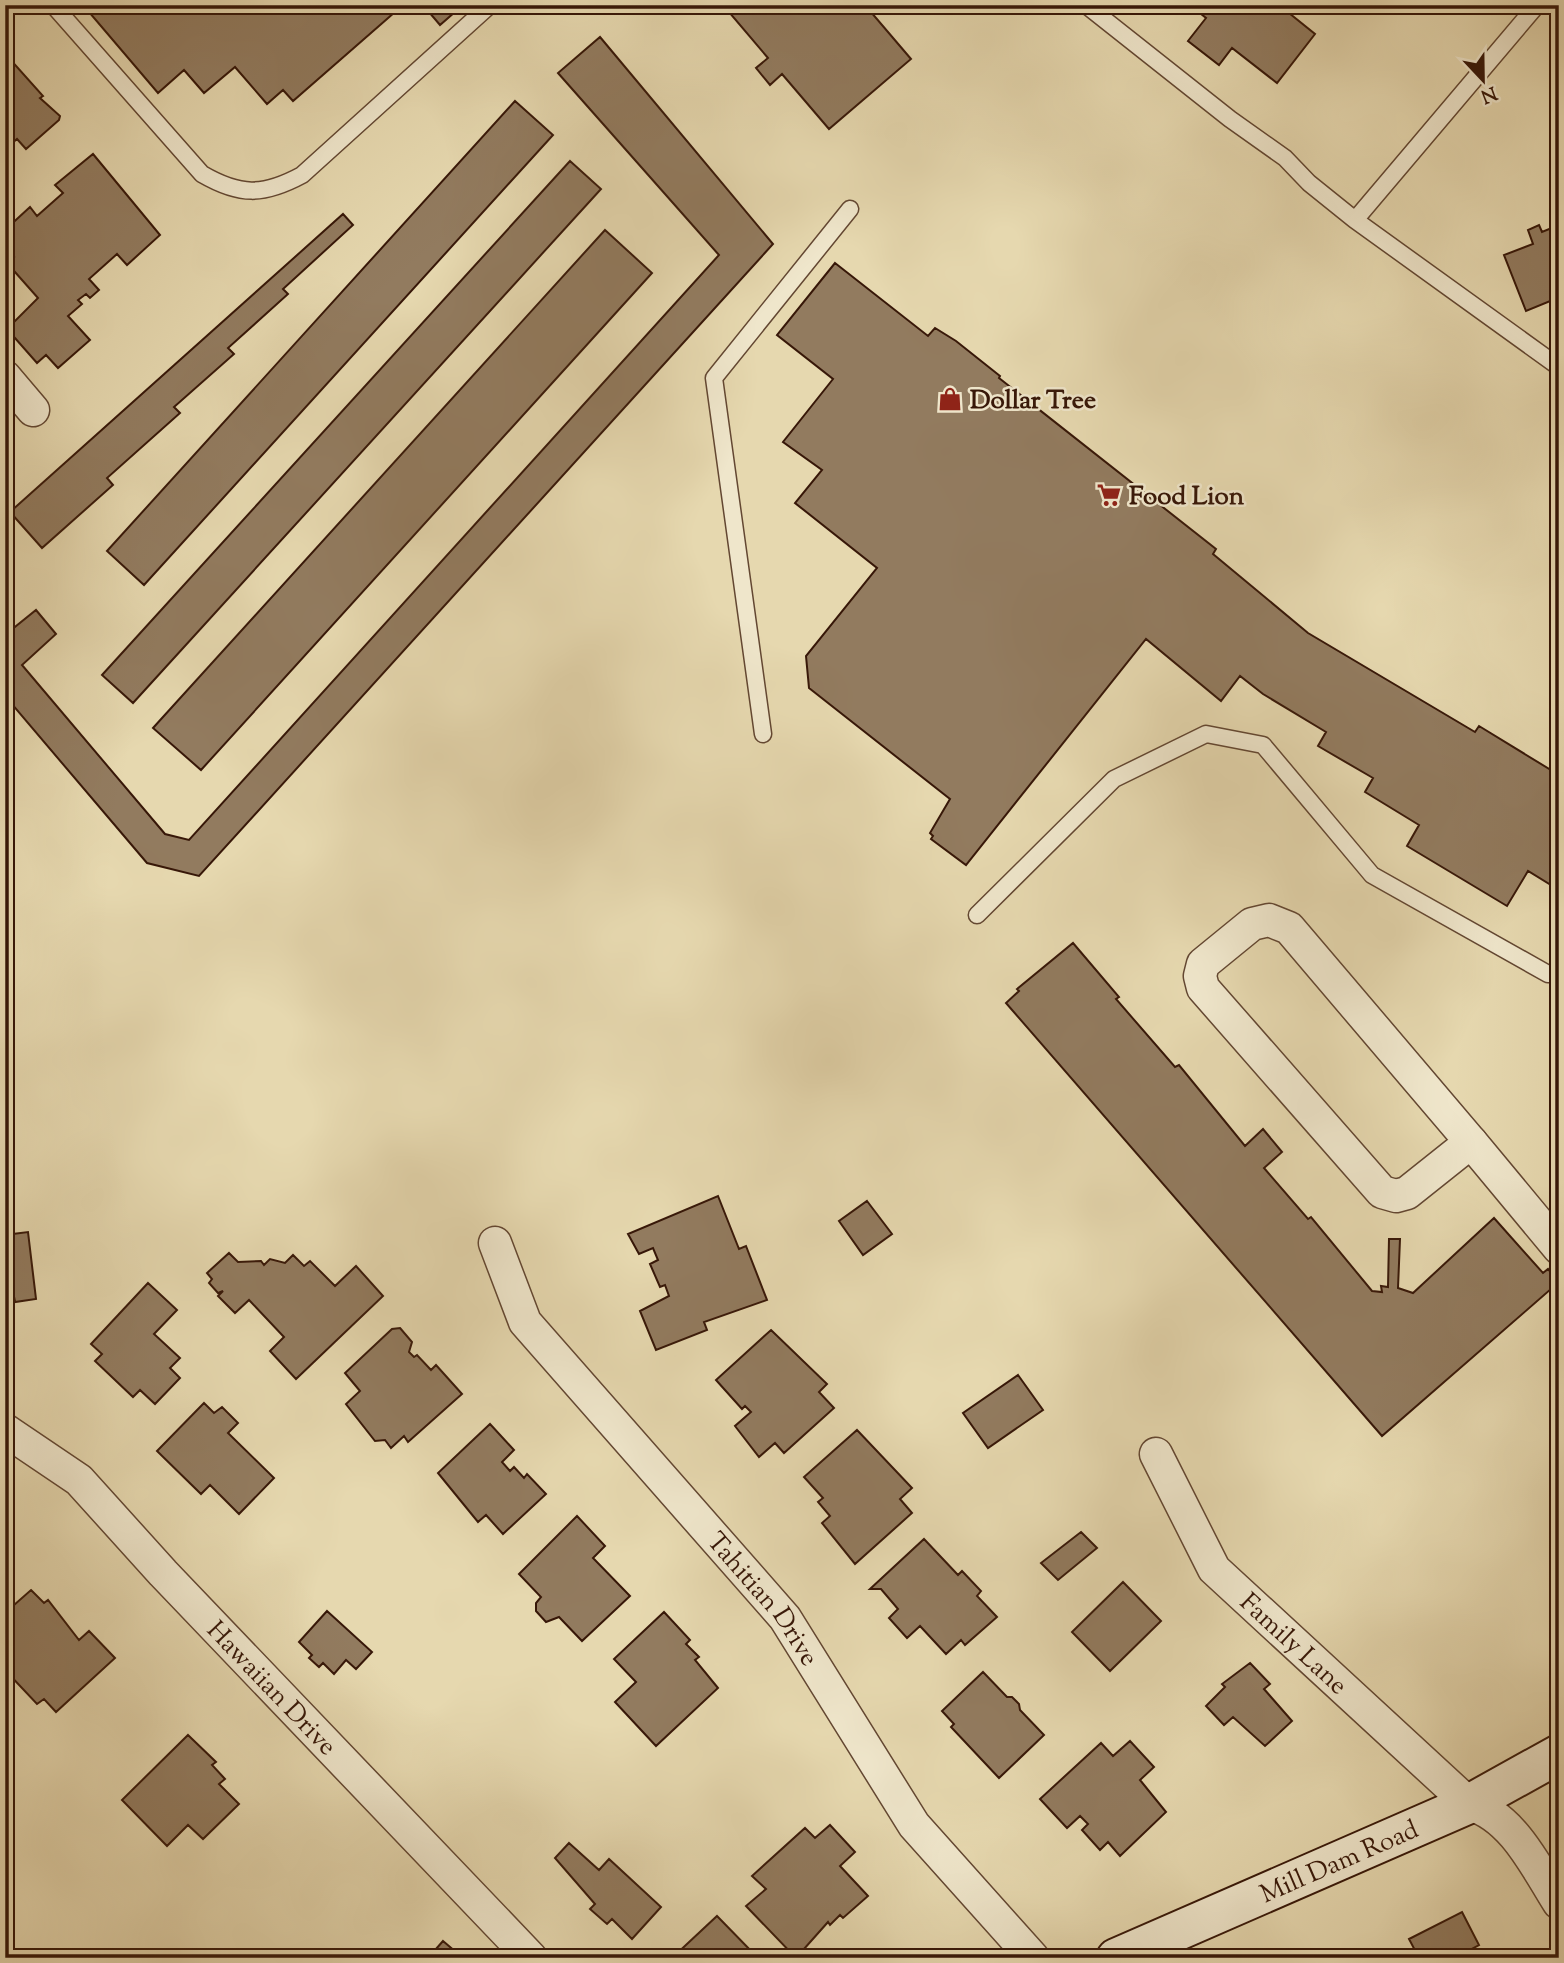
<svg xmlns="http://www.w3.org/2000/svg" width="1564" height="1963" viewBox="0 0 1564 1963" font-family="'Sorts Mill Goudy',serif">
<rect width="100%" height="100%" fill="#e6d8af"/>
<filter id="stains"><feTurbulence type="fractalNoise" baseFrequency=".00286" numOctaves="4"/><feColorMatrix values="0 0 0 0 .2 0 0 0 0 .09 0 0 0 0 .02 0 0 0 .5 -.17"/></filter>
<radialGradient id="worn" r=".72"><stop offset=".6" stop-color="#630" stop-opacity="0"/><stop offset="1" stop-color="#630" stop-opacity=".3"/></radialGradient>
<path fill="#927b5f" stroke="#371708" stroke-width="2" d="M83 5H403L293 101 283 90 267 104 235 67 204 93 184 70 158 93Z
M423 5H463L440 25Z
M723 5H865L911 59 829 129 782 74 770 85 756 68 768 58Z
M1190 5H1279L1315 34 1277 83 1232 48 1219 65 1188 41 1206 18Z
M600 37 773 244 199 876 147 863 5 696V635L36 610 56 634 22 665 165 834 189 840 719 255 558 73Z
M5 58H9L43 96 40 98 60 116 59 120 26 149 17 139 5 149Z
M515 101 553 135 144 585 107 551Z
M93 154 160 235 127 265 117 254 89 279 99 290 90 298 86 294 78 300 82 304 68 316 90 340 58 368 46 355 37 363 7 329 38 298 7 263 14 257 5 248V230L30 207 37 216 63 193 55 185Z
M570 161 601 189 133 703 102 675Z
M343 214 353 225 283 289 288 294 228 348 234 354 174 407 180 413 107 478 113 485 42 548 10 512Z
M1539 225 1542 232 1559 225V306L1555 299 1526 311 1504 255 1533 244 1528 230Z
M605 230 652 273 201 770 153 728Z
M835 263 928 336 935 328 956 341 1000 376 999 378 1216 549 1213 554 1308 633 1475 732 1479 726 1559 775V890L1528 871 1507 906 1407 846 1419 825 1365 792 1373 778 1318 746 1326 732 1263 694 1240 676 1221 701 1146 639 966 865 931 839 933 836 930 833 950 799 809 688 806 656 877 568 795 503 822 470 783 442 833 379 777 335Z
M1073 943 1119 997 1116 999 1175 1067 1179 1065 1245 1146 1263 1129 1282 1152 1264 1168 1308 1219 1311 1217 1372 1291 1382 1292 1381 1286 1388 1287 1389 1239H1400L1398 1288 1413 1293 1494 1218 1543 1273 1548 1269 1559 1282 1382 1436 1006 1003 1019 991 1017 989Z
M718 1196 739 1249 746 1246 767 1300 704 1322 707 1330 656 1350 640 1311 669 1296 665 1285 660 1287 650 1264 658 1260 653 1248 639 1254 628 1234Z
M867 1201 892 1234 863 1255 839 1221Z
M28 1232 36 1299 15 1302 13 1291 5 1293V1235Z
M229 1253 238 1262 261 1261 264 1265 270 1259 285 1263 293 1255 304 1266 310 1261 335 1286 356 1266 383 1296 296 1379 270 1351 284 1337 249 1300 235 1313 218 1296 223 1291 218 1293 209 1283 212 1279 207 1273Z
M148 1283 177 1310 154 1334 180 1358 170 1368 180 1378 155 1404 140 1390 133 1397 95 1361 102 1354 91 1344Z
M400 1328 412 1342 409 1352 414 1357 417 1355 431 1370 436 1365 462 1394 408 1442 404 1436 391 1448 385 1440 375 1441 346 1404 360 1391 345 1373 392 1329Z
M771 1330 827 1384 819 1392 834 1408 784 1453 775 1443 759 1457 735 1426 751 1412 745 1406 742 1409 716 1380Z
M1018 1375 1043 1410 988 1448 963 1413Z
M204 1403 214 1413 222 1407 238 1423 228 1433 274 1478 239 1514 210 1485 201 1494 157 1451Z
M490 1424 514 1450 502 1462 510 1471 514 1467 524 1478 527 1474 546 1494 503 1534 486 1515 478 1522 438 1473Z
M857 1430 912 1488 900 1499 912 1513 855 1564 822 1523 830 1516 818 1502 823 1498 804 1477Z
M577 1516 605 1546 593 1558 630 1596 582 1641 559 1617 546 1622 536 1611V1603L541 1597 519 1574Z
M1081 1532 1097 1548 1058 1580 1041 1563Z
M924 1539 958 1575 962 1571 981 1591 977 1596 997 1617 965 1645 961 1640 946 1654 920 1626 907 1638 889 1618 898 1609 881 1589H870Z
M1123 1582 1161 1621 1110 1671 1072 1632Z
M31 1590 44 1603 48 1600 79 1640 89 1631 115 1658 56 1712 44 1699 37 1704 5 1670V1613Z
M327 1611 372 1652 356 1669 346 1660 334 1674 323 1663 319 1667 309 1658 312 1655 299 1642Z
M664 1612 690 1640 686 1644 699 1657 695 1660 718 1688 656 1746 615 1702 636 1682 614 1659Z
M1250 1663 1270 1684 1264 1689 1292 1721 1265 1746 1233 1717 1224 1725 1206 1706 1225 1687 1222 1684Z
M983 1672 1007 1697H1012L1019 1704 1020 1710 1044 1735 999 1778 951 1727 954 1724 942 1711Z
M188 1735 216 1762 212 1765 225 1779 219 1784 239 1804 203 1839 188 1825 167 1846 122 1800Z
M1130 1741 1154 1767 1140 1780 1166 1812 1120 1856 1108 1842 1100 1850 1082 1830 1088 1824 1080 1816 1067 1828 1040 1799 1101 1743 1113 1756Z
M830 1825 855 1852 840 1866 868 1896 843 1918 840 1915 830 1925 828 1922 796 1958 746 1906 766 1889 752 1876 805 1828 815 1838Z
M569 1843 599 1870 609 1859 661 1907 632 1939 612 1919 607 1924 590 1909 595 1904 555 1858Z
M1462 1912 1479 1945 1470 1950 1474 1958H1419L1409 1939Z
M717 1916 758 1958H672Z
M443 1941 463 1958H428Z"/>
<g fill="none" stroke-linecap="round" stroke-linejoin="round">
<g stroke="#634732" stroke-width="19">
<path id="lane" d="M53 5 202 174C240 196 263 196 302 175L490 5
M1086 5 1230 119 1285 158 1309 183 1355 220 1559 367
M1355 220 1537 5
M763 734 714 378 850 209
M977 915 1114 779 1206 734 1263 745 1372 875 1548 974"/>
</g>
<g stroke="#634732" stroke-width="35">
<g id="street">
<path d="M5 377 33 410"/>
<path d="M1269 920 1289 928 1471 1142 1407 1193 1396 1196 1382 1192 1203 988 1200 976 1203 964 1252 924Z"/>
<path d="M1471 1142 1559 1248"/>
<path id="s1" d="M495 1243 525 1322 785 1618 914 1825 1033 1958"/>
<path id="s2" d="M5 1430 79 1480 163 1573 531 1958"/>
<path id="s3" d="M1156 1454 1214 1569 1469 1804C1513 1816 1536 1867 1559 1903"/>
</g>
</g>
<g stroke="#371708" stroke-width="42">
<g id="secondary">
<path id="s4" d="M1116 1958 1469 1804 1559 1754"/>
</g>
</g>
<use href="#lane" stroke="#efe6cb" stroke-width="16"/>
<use href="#street" stroke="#efe6cb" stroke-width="32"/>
<use href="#secondary" stroke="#efe6cb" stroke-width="38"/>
</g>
<defs>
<g id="shop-bare" transform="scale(1.89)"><path d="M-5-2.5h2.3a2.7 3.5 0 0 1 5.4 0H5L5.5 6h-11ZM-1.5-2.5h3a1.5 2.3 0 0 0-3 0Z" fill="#8f2418" stroke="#efe6cb" stroke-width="2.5" paint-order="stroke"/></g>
<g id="supermarket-bare" transform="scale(1.89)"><path d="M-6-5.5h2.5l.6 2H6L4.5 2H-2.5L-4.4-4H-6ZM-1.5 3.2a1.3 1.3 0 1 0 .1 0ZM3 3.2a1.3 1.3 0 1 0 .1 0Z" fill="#8f2418" stroke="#efe6cb" stroke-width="2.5" paint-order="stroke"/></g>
</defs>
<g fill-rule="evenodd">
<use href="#shop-bare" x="950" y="399"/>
<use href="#supermarket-bare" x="1109" y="495"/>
</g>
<g text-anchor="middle" stroke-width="5" stroke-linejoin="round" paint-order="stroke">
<g font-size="26" font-weight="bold" fill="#371708" stroke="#efe6cb" text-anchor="start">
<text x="970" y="408">Dollar Tree</text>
<text x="1129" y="504">Food Lion</text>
</g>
<g font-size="26" fill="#371708" stroke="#efe6cb">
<text dy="9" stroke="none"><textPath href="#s1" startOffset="450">Tahitian Drive</textPath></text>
<text dy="9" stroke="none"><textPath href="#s3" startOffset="238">Family Lane</textPath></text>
<text dy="9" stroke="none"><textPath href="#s2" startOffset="373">Hawaiian Drive</textPath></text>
<text dy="9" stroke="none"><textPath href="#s4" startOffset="243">Mill Dam Road</textPath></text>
</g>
</g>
<rect width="1564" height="1963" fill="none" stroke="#e6d8af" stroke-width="28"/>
<rect x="7" y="7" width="1550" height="1949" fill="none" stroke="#371708" stroke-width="3.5"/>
<rect x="14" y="14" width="1536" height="1935" fill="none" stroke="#371708" stroke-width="2"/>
<g transform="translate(1483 80) rotate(158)" stroke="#efe6cb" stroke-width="5" paint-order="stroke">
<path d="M0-5L12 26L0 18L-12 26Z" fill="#371708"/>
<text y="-10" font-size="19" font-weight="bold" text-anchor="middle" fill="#371708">N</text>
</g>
<rect width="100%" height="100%" filter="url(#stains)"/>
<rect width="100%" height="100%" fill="url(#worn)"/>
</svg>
